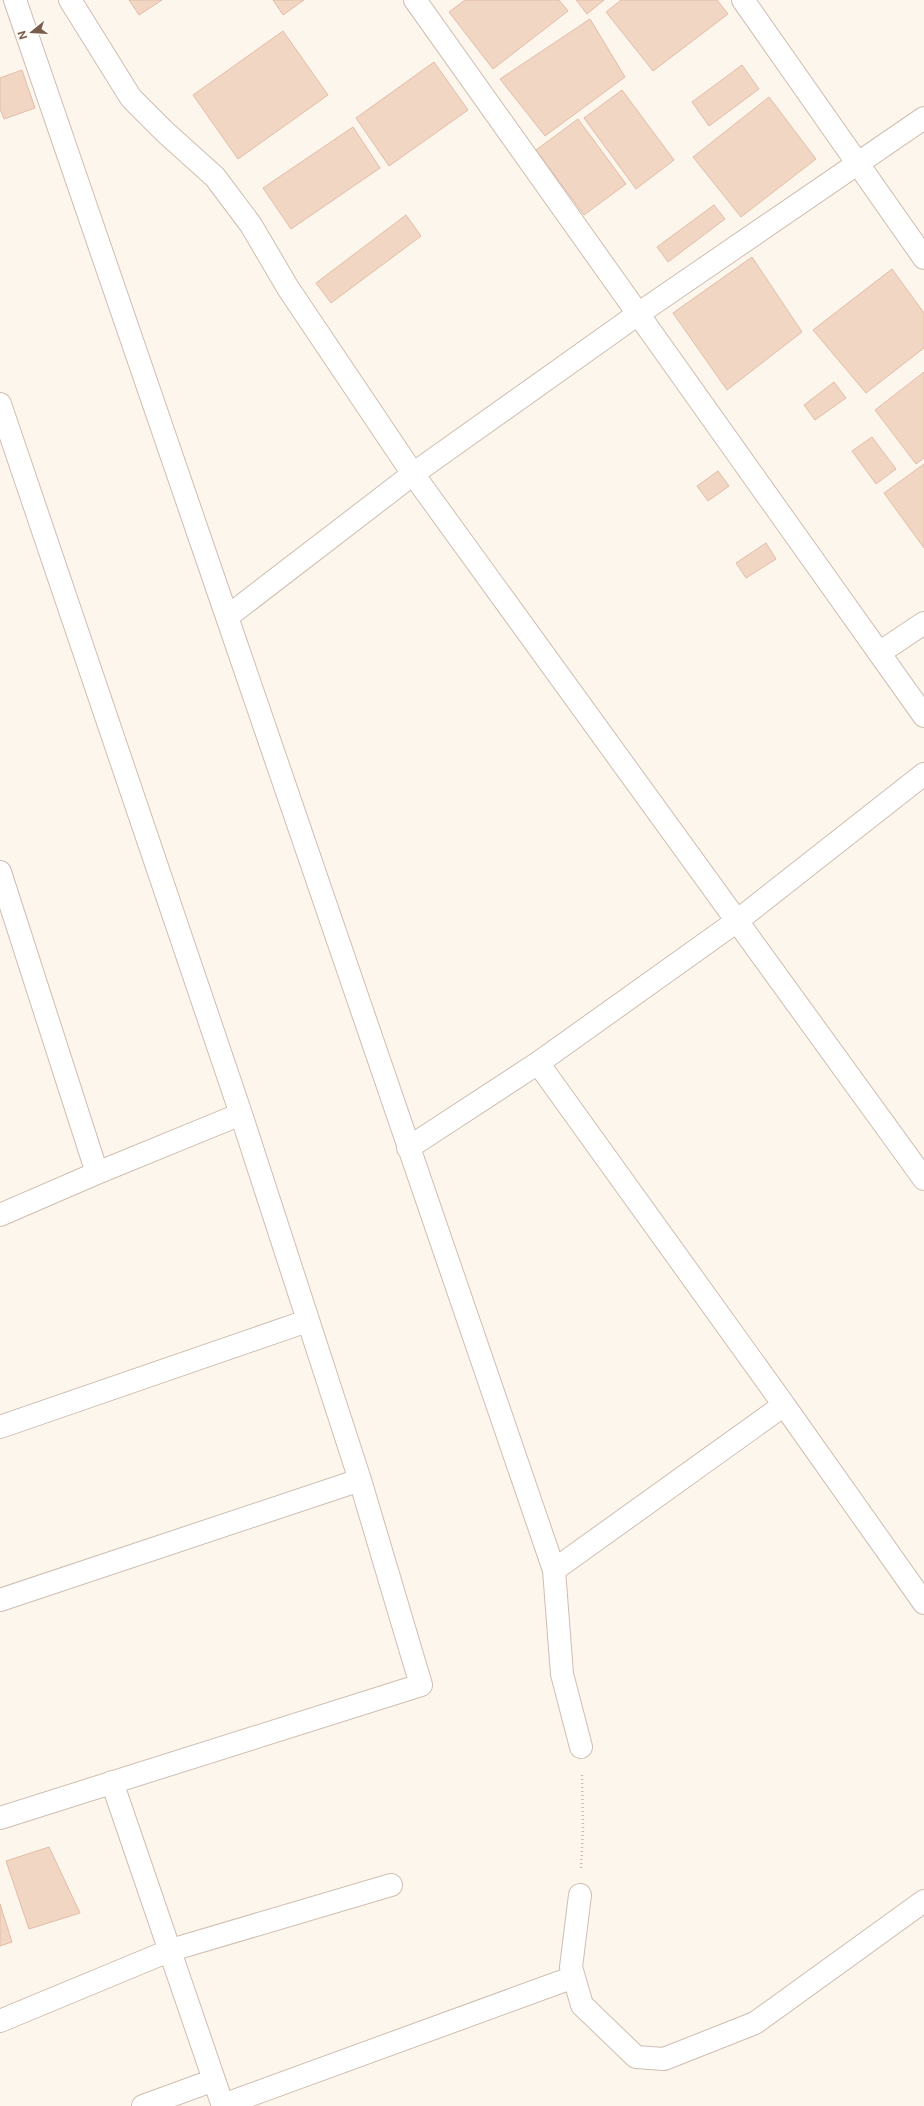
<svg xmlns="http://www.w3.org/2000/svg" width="924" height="2106" viewBox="0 0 924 2106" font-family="'Public Sans',sans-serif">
<rect width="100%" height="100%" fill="#fcf6ec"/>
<path fill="#f1d6c4" stroke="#e4bca5" d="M129 0H162L139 15Z
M273 0H304L283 15Z
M465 0H559L568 11 493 69 449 12Z
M576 0H604L587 14Z
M621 0H717L728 14 653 71 606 12Z
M590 19 625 77 545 136 500 79Z
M283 31 328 95 238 159 193 95Z
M434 62 468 110 389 166 356 118Z
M742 65 759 89 709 126 692 102Z
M22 70 35 108 4 119 0 109V78Z
M622 90 674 160 636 189 584 118Z
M769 97 816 159 741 217 693 157Z
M578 119 626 184 584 215 536 150Z
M353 127 380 168 291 229 263 188Z
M714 205 725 219 668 262 657 247Z
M406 215 421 236 331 303 316 283Z
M752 257 802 332 727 390 673 313Z
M892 269 924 313V348L866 393 813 330Z
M924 372V458L916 464 875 410Z
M834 382 846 398 815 420 804 405Z
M872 437 896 469 876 484 852 451Z
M924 464V548L884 493Z
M718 471 729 486 708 501 697 486Z
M766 543 776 559 746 578 736 563Z
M49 1847 80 1913 29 1929 6 1861Z
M0 1904 12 1942 0 1946Z"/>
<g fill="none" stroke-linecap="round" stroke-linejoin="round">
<g stroke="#cfbeb1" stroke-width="24">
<path id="minor" d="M15 0 227 617
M70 0 131 98 165 132 215 177 251 225 288 288 413 474 924 1179
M415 0 924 716
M743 0 924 258
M0 404 241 1114 360 1480 421 1685 0 1818
M879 653 924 623
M0 872 97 1173
M538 1063 784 1405
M408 1148 538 1063 737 921 924 774
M0 1215 97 1173 241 1114
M0 1427 307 1321
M554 1570 784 1405 924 1603
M0 1600 360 1480
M581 1747 562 1674 554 1570 227 617 413 474 638 314 924 118
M112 1782 223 2106
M580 1895 571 1967 582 2005 636 2057 664 2059 755 2023 924 1901
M0 2021 171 1950 391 1885
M223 2105 574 1977
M143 2106 214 2080"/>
</g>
<path stroke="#d7b9a6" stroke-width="2.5" stroke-dasharray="1 3" stroke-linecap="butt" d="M581 1868 583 1828 582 1774"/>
<use href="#minor" stroke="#fff" stroke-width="22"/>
</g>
<g transform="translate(32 32) rotate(252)" stroke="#fffaf3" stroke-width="3" paint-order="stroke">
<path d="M0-3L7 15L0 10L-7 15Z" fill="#785d4e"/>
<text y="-6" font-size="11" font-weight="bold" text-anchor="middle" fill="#785d4e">N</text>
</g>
</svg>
